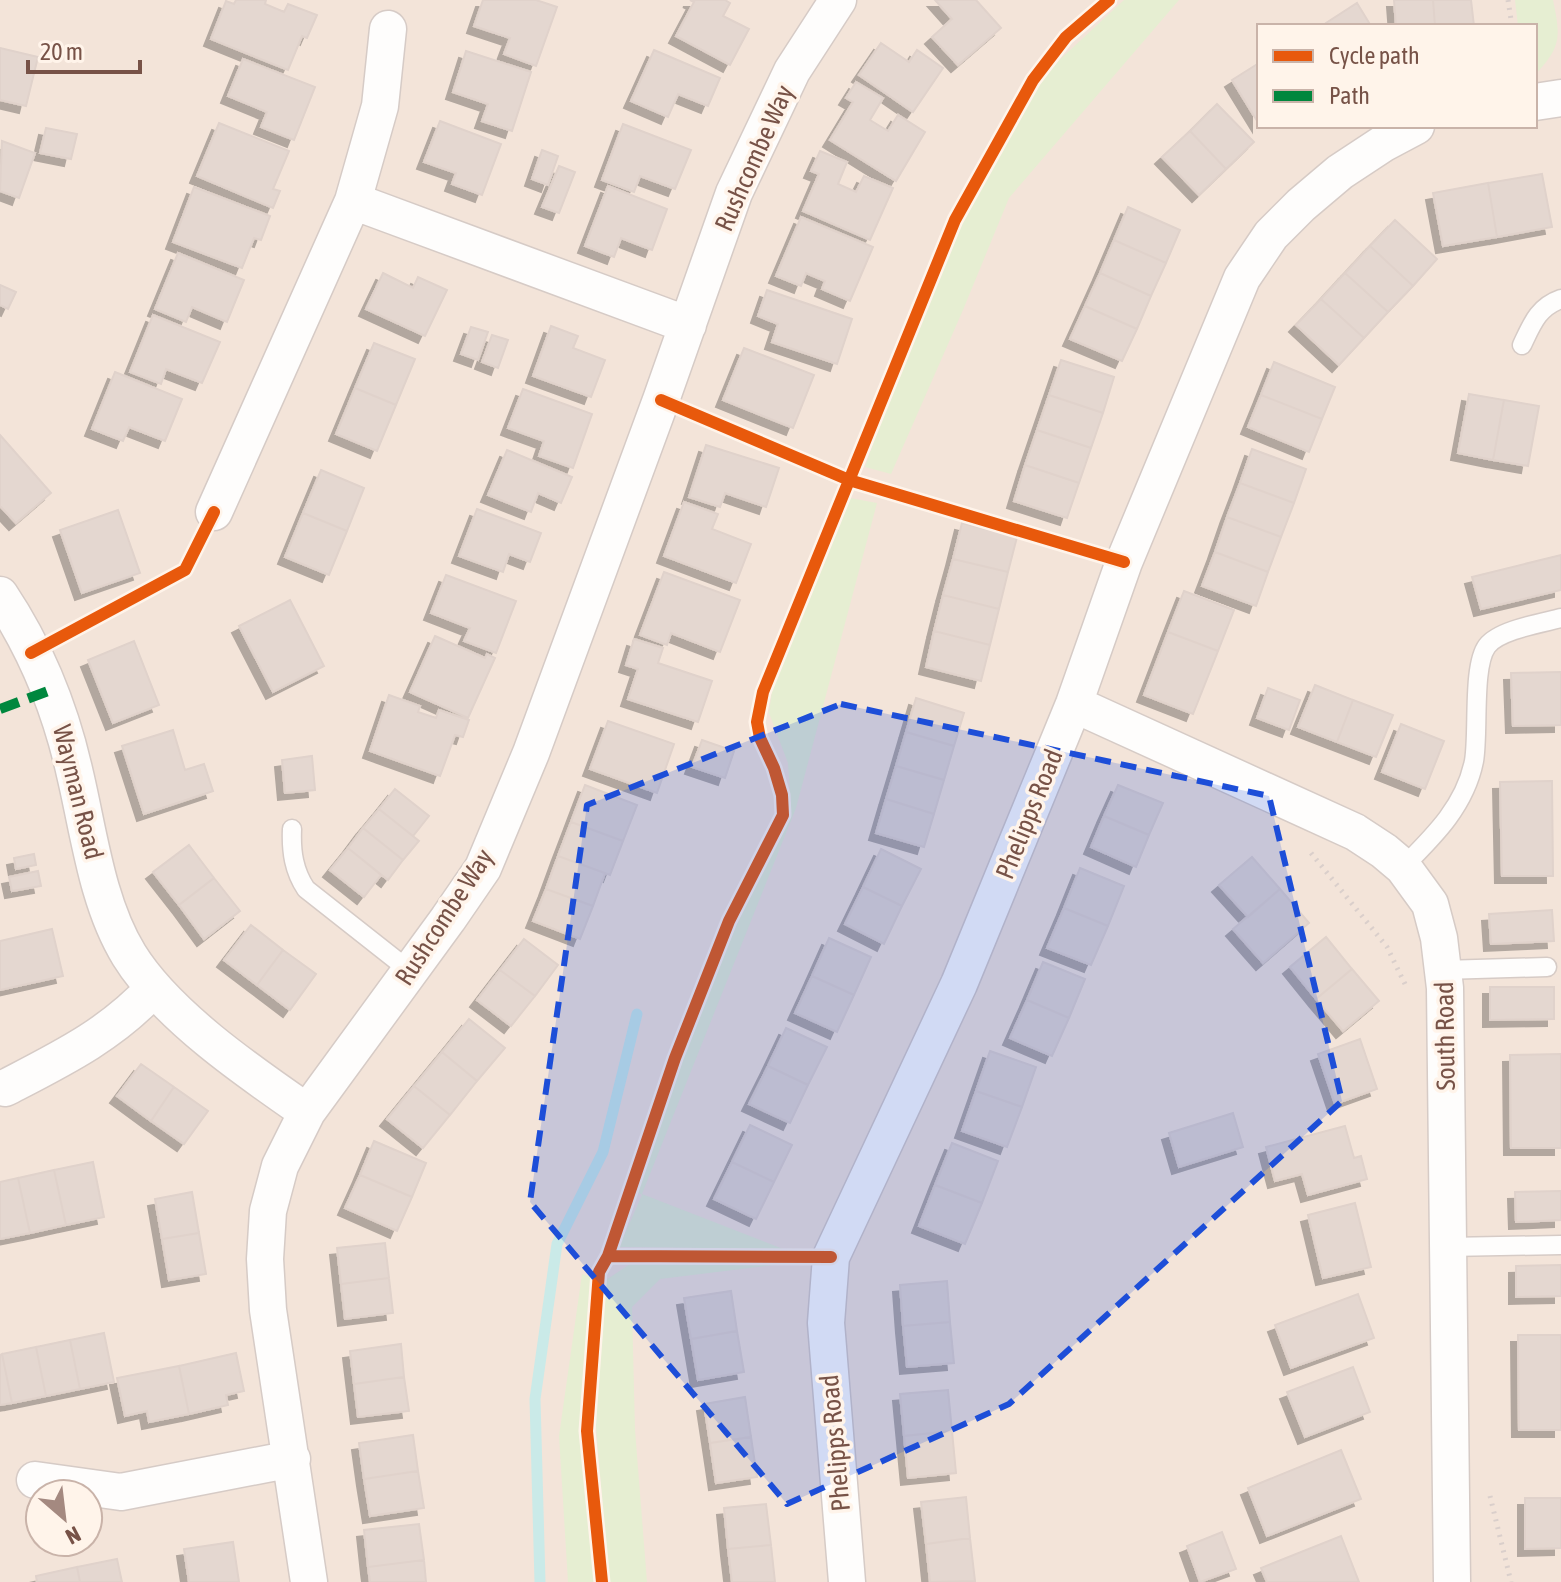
<svg xmlns="http://www.w3.org/2000/svg" width="1561" height="1582" viewBox="0 0 1561 1582" font-family="'Asap Condensed',sans-serif">
<defs>
<filter id="shadow"><feDropShadow dx="-7" dy="7" stdDeviation="0" flood-color="#0004"/></filter>
</defs>
<rect width="100%" height="100%" fill="#f7f0e9"/>
<path fill="#f3e4d9" fill-rule="evenodd" d="M0 0H1561V1582H0ZM1259 26H1535V126H1259ZM40 1494H88V1542H40Z"/>
<path fill="#e6eed2" d="M1124 0H1179L1009 198 963 310 891 474 865 467 903 355 982 156 1054 65Z
M1515 0H1553C1561 38 1561 47 1535 75V26H1518Z
M850 498 877 503 796 808 642 1194 783 1249 619 1247 642 1195 638 1192 669 1095 713 977 791 806 788 763 769 713 773 683Z
M798 1262 660 1279 632 1307 635 1430 647 1582H609L596 1426 603 1282 630 1264Z
M582 1274 591 1277 582 1431 594 1582H568L559 1436Z"/>
<g fill="none" stroke-linecap="round" stroke-linejoin="round">
<path stroke="#caeae8" stroke-width="11" d="M540 1582 535 1399 557 1244 603 1152 637 1014"/>
</g>
<path fill="#e4d7d0" stroke="#e0d2cb" stroke-width="2" filter="url(#shadow)" d="M236 0H266L265 4 284 12 288 4 317 15 307 38 302 36 288 70 211 39 226 1 234 4Z
M483 0H536L557 7 536 66 504 54 510 38 474 26Z
M690 0H725L730 3 723 16 749 29 730 65 676 36 694 2Z
M935 0H976L1001 28 958 65 932 37 952 19Z
M1394 0H1433L1435 26H1396Z
M1433 0H1471L1474 26H1435Z
M1357 3 1371 26H1328L1326 23Z
M881 43 909 62 917 50 943 68 913 112 859 75Z
M0 48 38 57 26 106 0 100Z
M654 50 720 78 708 106 678 94 668 117 631 101Z
M466 51 531 72 512 131 482 121 488 104 453 92Z
M243 59 315 87 294 140 261 127 267 112 228 96Z
M1259 63V124L1232 80Z
M856 82 883 98 870 120 888 131 898 115 925 132 896 181 830 140 853 102 846 98Z
M1217 104 1254 142 1226 169 1190 131Z
M440 121 501 144 482 195 452 184 456 173 424 162Z
M219 123 289 151 273 189 280 191 273 208 197 176Z
M623 124 691 150 675 189 640 176 634 192 602 180Z
M46 128 77 134 71 159 40 153Z
M1190 131 1226 169 1199 195 1162 157Z
M2 141 35 153 19 198 0 191Z
M542 150 558 156 548 185 532 179Z
M820 151 847 162 838 184 856 192 864 176 893 188 870 240 803 211 819 174 811 171Z
M559 166 575 172 559 213 542 207Z
M1542 174 1552 227 1497 237 1488 183Z
M1488 183 1497 237 1443 246 1433 193Z
M608 186 667 209 652 250 621 238 614 257 585 246Z
M194 187 270 216 261 240 254 238 242 268 173 242Z
M1128 207 1180 230 1166 263 1114 240Z
M801 217 873 247 850 301 822 289 825 281 806 273 801 286 776 276Z
M1395 220 1437 259 1413 286 1370 246Z
M1114 240 1166 263 1151 296 1100 273Z
M1370 246 1413 286 1388 312 1345 273Z
M178 253 244 280 227 322 192 307 186 322 155 309Z
M383 273 413 288 418 277 447 290 425 336 366 309Z
M1100 273 1151 296 1137 329 1085 306Z
M1345 273 1388 312 1364 338 1321 299Z
M0 285 16 292 8 309 0 305Z
M767 290 852 319 837 364 772 342 778 324 758 316Z
M1321 299 1364 338 1339 365 1296 325Z
M1085 306 1137 329 1122 361 1070 339Z
M153 315 220 342 202 383 166 369 161 384 130 372Z
M551 326 578 336 573 348 605 360 591 397 533 376Z
M471 327 488 332 478 360 461 354Z
M492 335 508 340 498 368 482 362Z
M374 343 415 359 396 405 355 388Z
M744 348 814 375 793 428 723 400Z
M1061 360 1114 377 1103 413 1049 395Z
M1274 362 1335 387 1322 419 1261 395Z
M115 372 182 399 165 441 129 427 123 441 92 429Z
M355 388 396 405 377 451 336 434Z
M523 389 592 414 573 468 539 456 544 441 508 428Z
M1469 394 1504 400 1493 460 1458 453Z
M1049 395 1103 413 1091 448 1037 430Z
M1261 395 1322 419 1309 452 1248 427Z
M1504 400 1539 406 1528 466 1493 460Z
M1037 430 1091 448 1079 483 1025 465Z
M0 435 51 493 16 523 0 506Z
M706 445 779 468 766 507 725 493 720 507 689 497Z
M1252 449 1306 469 1294 503 1240 483Z
M507 450 572 477 561 503 538 493 531 512 488 495Z
M1025 465 1079 483 1067 518 1014 501Z
M321 470 364 488 347 531 303 513Z
M1240 483 1294 503 1281 537 1227 517Z
M684 502 718 514 712 529 751 544 736 583 664 556Z
M477 509 541 533 530 562 509 554 503 572 459 556Z
M118 510 140 573 82 593 60 530Z
M303 513 347 531 329 575 285 557Z
M1227 517 1281 537 1268 572 1215 552Z
M962 523 1017 537 1008 572 953 559Z
M1215 552 1268 572 1256 606 1202 586Z
M1561 555V590L1481 609 1472 577Z
M953 559 1008 572 999 609 943 595Z
M664 572 740 600 720 652 671 633 667 645 640 635Z
M446 575 516 601 496 653 464 641 470 628 431 613Z
M1184 591 1234 610 1218 651 1168 632Z
M943 595 999 609 990 645 934 631Z
M290 600 324 666 273 692 239 626Z
M934 631 990 645 981 681 926 667Z
M1168 632 1218 651 1193 714 1144 695Z
M435 636 485 658 487 654 495 658 468 718 410 692Z
M634 639 663 648 658 663 712 681 698 722 628 699 638 669 626 665Z
M134 641 159 705 113 723 88 660Z
M1561 672V725L1513 726 1511 673Z
M1315 685 1353 700 1337 742 1298 727Z
M1268 688 1300 700 1289 730 1257 718Z
M389 695 420 706 418 712 436 718 439 710 469 720 463 737 455 735 440 776 370 751Z
M916 698 964 713 954 746 906 732Z
M1353 700 1393 715 1376 757 1337 742Z
M608 721 674 744 657 793 590 769Z
M1401 724 1444 741 1425 789 1382 772Z
M173 730 185 770 204 764 213 791 144 814 122 746Z
M906 732 954 746 944 780 896 766Z
M702 740 734 751 725 778 692 767Z
M312 756 315 790 285 793 282 760Z
M896 766 944 780 934 814 886 799Z
M1552 781 1553 876H1502L1500 782Z
M585 785 637 805 623 841 571 822Z
M1118 785 1163 803 1149 835 1104 816Z
M395 789 429 816 413 836 379 809Z
M886 799 934 814 924 847 876 833Z
M379 809 419 841 403 860 363 828Z
M1104 816 1149 835 1136 867 1091 847Z
M571 822 623 841 610 875 558 856Z
M363 828 403 860 388 880 348 848Z
M189 845 214 878 179 905 153 872Z
M348 848 381 875 364 897 330 870Z
M881 849 921 869 902 906 863 887Z
M34 854 36 865 16 869 14 858Z
M558 856 605 873 593 906 546 889Z
M1252 857 1280 889 1248 917 1219 885Z
M1080 868 1124 886 1108 926 1064 908Z
M38 871 41 886 12 891 9 877Z
M214 878 240 911 204 939 179 905Z
M863 887 902 906 884 944 845 924Z
M546 889 593 906 580 939 533 921Z
M1280 889 1309 923 1263 963 1233 929Z
M1064 908 1108 926 1091 965 1047 948Z
M1552 910 1554 941 1491 944 1489 914Z
M251 925 283 950 257 985 224 960Z
M52 929 63 976 0 990V941Z
M1326 937 1352 969 1316 999 1290 967Z
M829 938 871 957 854 995 812 976Z
M524 939 558 965 535 996 500 970Z
M283 950 316 974 290 1010 257 985Z
M1043 962 1085 979 1069 1018 1027 1000Z
M1352 969 1379 1001 1343 1031 1316 999Z
M500 970 535 996 511 1026 477 1000Z
M812 976 854 995 837 1032 795 1013Z
M1490 987H1554V1019L1490 1020Z
M1027 1000 1069 1018 1052 1056 1010 1038Z
M469 1019 505 1048 477 1081 442 1052Z
M786 1028 827 1047 808 1085 768 1066Z
M1360 1039 1377 1089 1335 1104 1318 1054Z
M990 1051 1036 1067 1022 1107 976 1091Z
M442 1052 477 1081 450 1115 414 1086Z
M1561 1054V1148H1511L1510 1055Z
M141 1064 174 1087 151 1121 117 1096Z
M768 1066 808 1085 790 1123 749 1104Z
M414 1086 450 1115 423 1148 387 1119Z
M174 1087 208 1111 184 1144 151 1121Z
M976 1091 1022 1107 1007 1147 962 1131Z
M1233 1113 1243 1147 1179 1167 1169 1133Z
M750 1125 792 1145 774 1182 732 1162Z
M1345 1126 1354 1158 1361 1156 1367 1179 1308 1195 1302 1174 1275 1181 1266 1147Z
M374 1141 426 1163 412 1197 360 1175Z
M952 1143 998 1161 982 1203 935 1185Z
M93 1162 104 1217 66 1225 54 1170Z
M732 1162 774 1182 756 1219 714 1199Z
M54 1170 66 1225 30 1233 18 1178Z
M360 1175 412 1197 397 1231 345 1208Z
M18 1178 30 1233 0 1239V1182Z
M935 1185 982 1203 965 1244 919 1226Z
M1561 1191V1220L1516 1222 1515 1192Z
M192 1192 199 1233 162 1239 155 1199Z
M1355 1203 1371 1267 1323 1278 1308 1215Z
M199 1233 206 1274 169 1280 162 1239Z
M385 1243 389 1278 341 1284 337 1248Z
M1561 1265V1296L1516 1297V1266Z
M389 1278 393 1313 345 1319 341 1284Z
M947 1281 950 1322 903 1326 900 1285Z
M731 1291 737 1331 691 1339 684 1298Z
M1358 1294 1374 1338 1291 1368 1275 1325Z
M950 1322 954 1363 907 1367 903 1326Z
M737 1331 744 1372 698 1380 691 1339Z
M104 1333 114 1382 80 1389 70 1340Z
M1518 1335H1561V1430H1519Z
M70 1340 80 1389 46 1396 36 1347Z
M401 1344 404 1377 354 1384 350 1351Z
M36 1347 46 1396 12 1403 2 1354Z
M236 1353 244 1391 226 1395 228 1405 189 1414 179 1366Z
M2 1354 12 1403 0 1405V1355Z
M179 1366 189 1414 149 1422 147 1411 125 1416 117 1378Z
M1353 1367 1370 1412 1305 1437 1287 1392Z
M404 1377 409 1411 358 1417 354 1384Z
M948 1390 952 1431 904 1436 900 1394Z
M745 1397 751 1437 710 1443 704 1404Z
M952 1431 956 1473 908 1478 904 1436Z
M413 1435 418 1471 364 1479 359 1443Z
M751 1437 757 1477 716 1483 710 1443Z
M1341 1450 1361 1499 1267 1536 1248 1488Z
M418 1471 424 1508 370 1516 364 1479Z
M966 1497 970 1538 926 1544 921 1502Z
M1525 1498H1561V1548L1525 1549Z
M766 1504 771 1545 728 1549 724 1508Z
M419 1524 424 1560 368 1567 364 1530Z
M1222 1532 1236 1569 1200 1582 1187 1546Z
M1341 1536 1359 1582H1267L1261 1568Z
M970 1538 975 1581 930 1582 926 1544Z
M233 1542 239 1582H189L184 1549Z
M771 1545 775 1582H732L728 1549Z
M117 1559 122 1582H80L77 1567Z
M424 1560 426 1582H370L368 1567Z
M77 1567 80 1582H37L36 1576Z"/>
<g fill="none" stroke-linecap="round" stroke-linejoin="round">
<g stroke="#d6cbc6" stroke-width="21">
<path id="service" d="M1522 345C1532 324 1538 307 1561 299
M292 829C291 852 294 871 306 889L410 971
M1403 867C1434 836 1465 806 1474 761 1479 733 1472 666 1487 646 1499 630 1542 623 1561 618
M1443 970 1547 967
M1448 1247 1561 1245"/>
</g>
<g stroke="#d6cbc6" stroke-width="39">
<path id="minor" d="M1535 102 1561 98
M353 201 688 325
M214 512 353 201 380 106 388 29
M0 595C36 649 61 711 75 774 89 833 97 903 129 955 166 1015 249 1072 307 1112
M1074 704 1355 832 1384 851 1403 867 1430 904 1439 938 1445 988 1452 1582
M5 1088C59 1060 111 1035 153 989
M35 1480 121 1492 292 1459
M309 1582 268 1310 265 1259 268 1211 280 1166 307 1112 448 919 483 868 531 753 661 400 734 193 792 71 838 0
M847 1582 826 1323 831 1257 959 984 1074 704 1124 562 1242 278 1271 235 1301 205 1340 172 1384 143 1416 126"/>
</g>
<path stroke="#dacfcb" stroke-width="5" stroke-dasharray="2 6" stroke-linecap="butt" d="M1508 0 1512 26
M1311 853 1387 947 1405 984
M1490 1496 1511 1582"/>
<use href="#service" stroke="#fefdfc" stroke-width="18"/>
<use href="#minor" stroke="#fefdfc" stroke-width="36"/>
<path stroke="#00873e" stroke-width="10" stroke-dasharray="20 10" stroke-linecap="butt" d="M0 709 51 690"/>
<g stroke="#fff4ea" stroke-width="17">
<path id="cycleway" d="M661 400 849 480 1124 562
M31 653 185 570 214 512
M608 1256 831 1257
M602 1582 587 1431 599 1272 608 1256 675 1058 729 921 783 815 782 795 774 768 760 738 757 722 763 692 955 220 1033 80 1066 37 1109 0"/>
</g>
<use href="#cycleway" stroke="#e8590c" stroke-width="12"/>
</g>
<path fill="#1d4ed8" fill-opacity="0.2" stroke="#1d4ed8" stroke-width="6" stroke-dasharray="16 10" stroke-linejoin="round" d="M841 704 1269 796 1342 1101 1009 1404 787 1504 530 1202 587 805Z"/>
<g text-anchor="middle" stroke-width="7" stroke-linejoin="round" paint-order="stroke">
<g font-size="26" fill="#775247" stroke="#fff4ea">
<text transform="translate(754 158) rotate(-66)" y="9">Rushcombe Way</text>
<text transform="translate(78 792) rotate(76)" y="9">Wayman Road</text>
<text transform="translate(1029 814) rotate(-68)" y="9">Phelipps Road</text>
<text transform="translate(444 917) rotate(-57)" y="9">Rushcombe Way</text>
<text transform="translate(1445 1036) rotate(-91)" y="9">South Road</text>
<text transform="translate(835 1443) rotate(-95)" y="9">Phelipps Road</text>
</g>
</g>
<rect x="1257" y="24" width="280" height="104" fill="#fff4ea" stroke="#c9b3a9" stroke-width="2"/>
<rect x="1273" y="50" width="40" height="12" fill="#e8590c" stroke="#c9b3a9" stroke-width="2"/>
<text x="1329" y="64" font-size="24" fill="#775247">Cycle path</text>
<rect x="1273" y="90" width="40" height="12" fill="#00873e" stroke="#c9b3a9" stroke-width="2"/>
<text x="1329" y="104" font-size="24" fill="#775247">Path</text>
<g transform="translate(64 1518) rotate(152)"><circle r="38" fill="#fff4ea" stroke="#c9b3a9" stroke-width="2"/>
<path d="M0-6L14 30L0 20L-14 30Z" fill="#a48980"/>
<text y="-12" font-size="22" font-weight="bold" text-anchor="middle" fill="#775247">N</text>
</g>
<path d="M28 60v12h112v-12" fill="none" stroke="#775247" stroke-width="4"/>
<text x="40" y="60" font-size="24" fill="#775247" stroke="#fff4ea" stroke-width="6" paint-order="stroke">20 m</text>
</svg>
